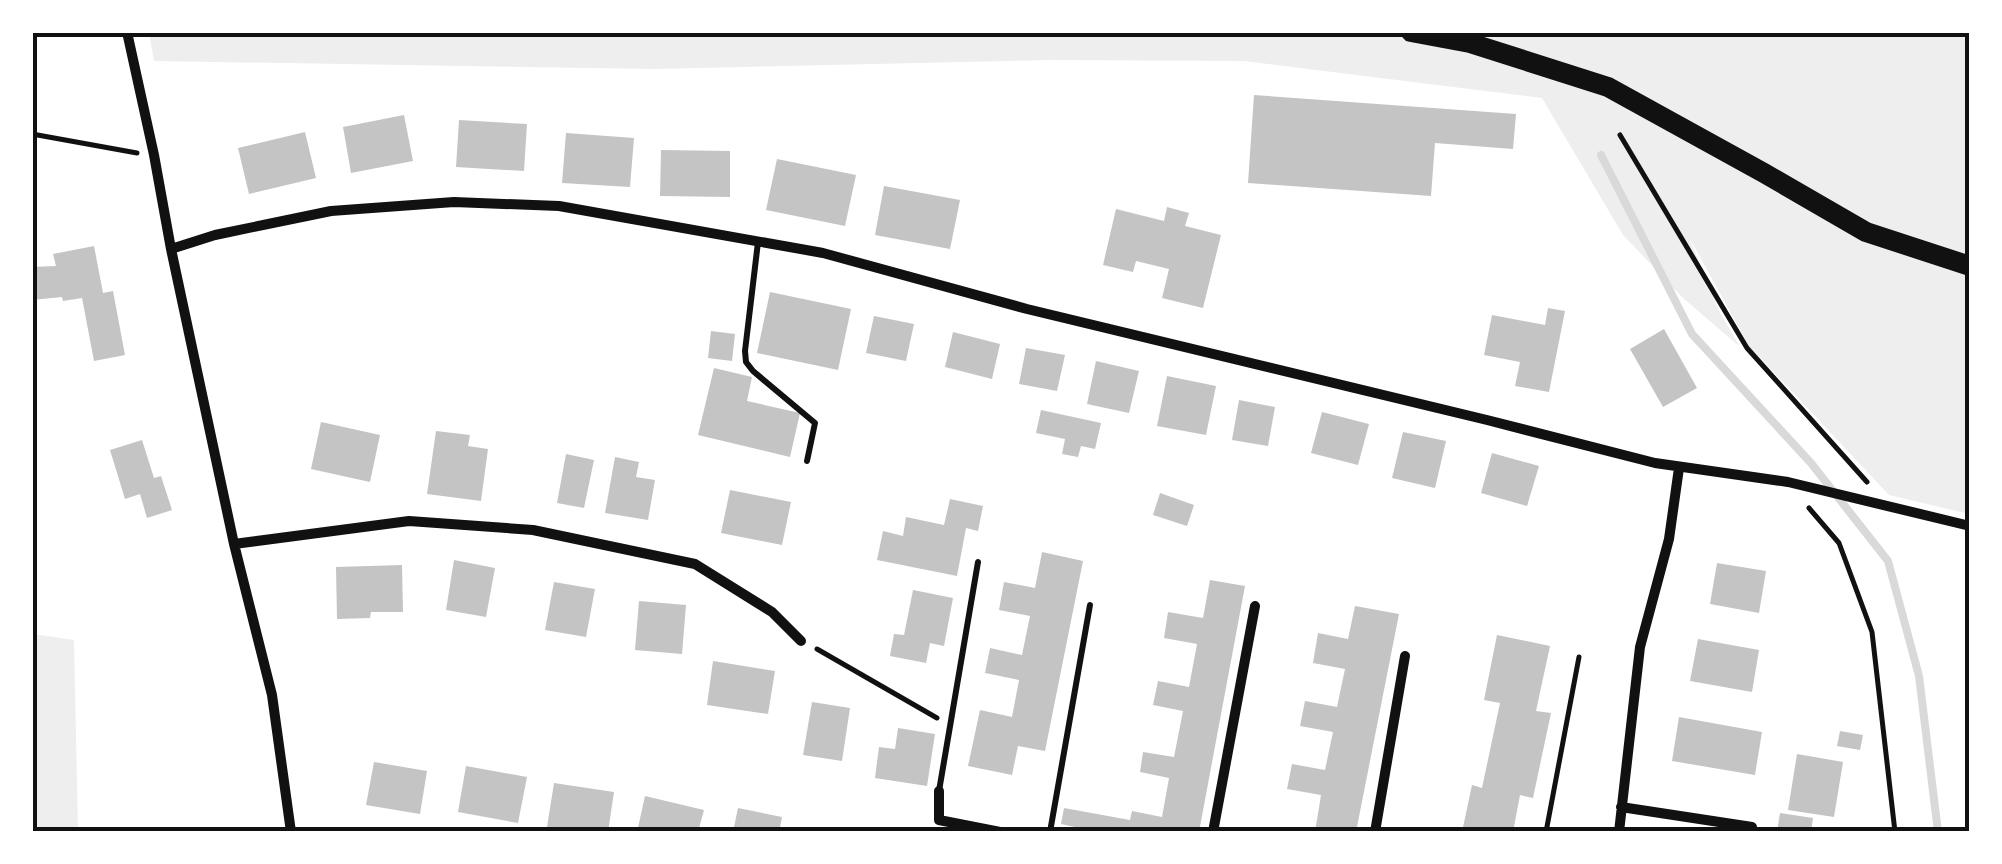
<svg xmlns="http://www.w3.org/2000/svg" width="2002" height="864" viewBox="0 0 2002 864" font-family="Karla,sans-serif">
<rect width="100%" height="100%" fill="#fff"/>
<path fill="#eee" d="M149 33H1969V514L1889 495 1749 346 1689 237 1719 311 1740 347 1683 298 1623 235 1542 98 1244 61 1048 60 656 69 154 61Z
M33 634 74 640 78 831H33Z"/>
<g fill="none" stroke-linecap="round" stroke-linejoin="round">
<path stroke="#d9d9d9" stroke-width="8" d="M1601 155 1692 334 1811 463 1888 561 1919 676 1938 832"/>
</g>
<path fill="#c4c4c4" d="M1254 95 1516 114 1513 149 1435 143 1431 196 1248 183Z
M404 115 413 161 351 173 343 127Z
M459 120 527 124 524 171 456 167Z
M305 132 316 178 249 194 238 148Z
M566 133 634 138 630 187 562 183Z
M661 150 730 151V197L660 196Z
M777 159 856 175 845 226 766 210Z
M884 186 960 200 950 249 875 235Z
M1167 207 1189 213 1185 226 1221 235 1203 308 1162 298 1169 269 1136 261 1133 272 1103 265 1116 209 1164 221Z
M94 246 103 293 113 291 125 355 94 361 82 298 63 301 62 297 32 300V267L56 266 53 254Z
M770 292 851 309 838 370 757 353Z
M1548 308 1565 311 1549 392 1515 386 1520 362 1484 355 1492 315 1545 325Z
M874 316 914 324 906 361 866 353Z
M1664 329 1697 388 1663 407 1630 349Z
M711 331 735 334 732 361 708 358Z
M953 332 1000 344 992 379 945 367Z
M1026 348 1065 355 1057 391 1019 384Z
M1096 361 1139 371 1129 413 1087 404Z
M714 368 752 377 747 401 800 413 790 457 698 435Z
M1167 376 1216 386 1206 435 1157 426Z
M1239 400 1275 407 1268 446 1232 440Z
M1041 410 1101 423 1095 449 1081 446 1078 457 1062 454 1065 439 1036 433Z
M1322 412 1369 424 1358 465 1311 453Z
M321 422 380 435 370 482 311 469Z
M436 431 470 435 468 446 488 449 481 501 427 494Z
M1403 432 1446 441 1435 488 1392 478Z
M142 440 154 478 161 476 172 510 147 518 140 494 125 499 110 450Z
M1492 453 1539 466 1527 506 1481 493Z
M566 454 594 460 584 508 557 503Z
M615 457 639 462 636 477 655 480 648 520 605 513Z
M730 490 791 502 782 545 721 533Z
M1160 493 1194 505 1187 526 1153 515Z
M950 499 983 506 978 531 966 528 957 576 877 560 883 531 903 536 906 517 944 525Z
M1042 552 1083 561 1045 751 1018 746 1012 775 968 766 980 710 1012 717 1019 680 985 673 990 648 1022 655 1030 616 999 610 1004 582 1035 588Z
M454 560 495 568 486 617 446 610Z
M1717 563 1766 571 1759 613 1710 604Z
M402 565 403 612H371L370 618 337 619 336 567Z
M1210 580 1245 586 1199 832H1098L1061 824 1064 808 1130 820 1132 811 1162 817 1169 778 1140 772 1143 752 1174 757 1183 711 1153 705 1158 681 1189 687 1197 644 1164 638 1168 612 1203 618Z
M554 582 595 589 586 637 545 630Z
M913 590 953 598 944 646 930 643 926 663 890 656 894 634 904 635Z
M639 601 686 605 682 654 635 650Z
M1355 606 1399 614 1356 832H1315L1321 795 1287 789 1292 764 1325 770 1333 732 1300 726 1305 701 1337 707 1345 669 1313 663 1318 633 1348 639Z
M1497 635 1550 646 1536 711 1551 713 1533 798 1520 795 1513 832H1462L1472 785 1482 788 1500 703 1484 700Z
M1698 639 1759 650 1752 692 1690 681Z
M713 661 775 671 768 714 707 705Z
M812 702 850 708 842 761 803 755Z
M1679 717 1762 732 1755 775 1672 761Z
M898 728 935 734 927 786 875 778 879 747 895 749Z
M1840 731 1863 735 1860 750 1837 746Z
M1797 754 1843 762 1834 817 1788 810Z
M374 762 427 771 420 814 366 805Z
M466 766 527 777 518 823 458 812Z
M554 783 614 792 608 832H575L547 827Z
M645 796 704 810 698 832H637Z
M738 808 782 817 779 832H733Z
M1780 813 1813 818 1811 832H1777Z"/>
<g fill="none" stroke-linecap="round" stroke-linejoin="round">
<path stroke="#111" stroke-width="5" d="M32 134 137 153
M1620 135 1747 348 1867 482
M1809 508 1839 543 1872 632 1895 832
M817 649 937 718
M1546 832 1579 657"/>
<path stroke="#111" stroke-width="6" d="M758 242 745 351 746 362 753 371 815 423 807 461
M939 791 978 562
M1050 832 1090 605"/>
<path stroke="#111" stroke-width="10" d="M127 32 154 155 171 249 234 544 272 695 291 832
M171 249 215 235 331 211 454 202 559 206 823 253 1027 309 1487 420 1655 463 1788 482 1970 526
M234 544 409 521 533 530 695 564 772 612 801 641
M939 791V820L1000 832
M1621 807 1752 827
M1213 832 1255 606
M1375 832 1405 656
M1619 832 1640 647 1669 539 1679 468"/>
<path stroke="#111" stroke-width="20" d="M1411 32 1470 43 1608 87 1764 173 1866 232 1970 266"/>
</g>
<rect width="2002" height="864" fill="none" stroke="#ffffff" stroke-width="70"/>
<rect x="35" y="35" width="1932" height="794" fill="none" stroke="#111" stroke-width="4"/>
</svg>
